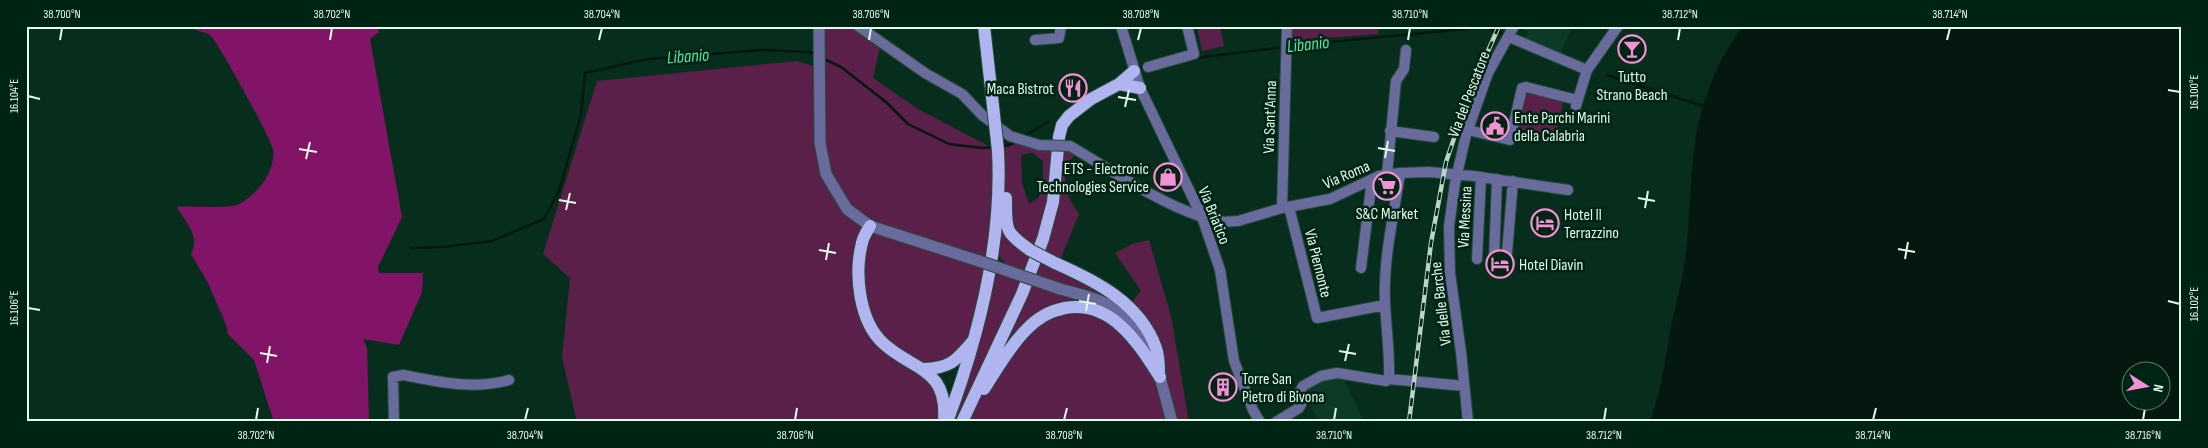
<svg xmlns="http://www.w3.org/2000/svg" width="2208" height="448" viewBox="0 0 2208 448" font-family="'Sofia Sans Condensed',sans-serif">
<rect width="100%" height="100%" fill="#072e1d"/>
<path fill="#0b3a26" d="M1522 26H1572L1560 55 1524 40 1528 32 1521 29Z
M1342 376 1364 422H1319L1305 392 1306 389 1329 377Z"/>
<path fill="#5b204a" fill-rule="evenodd" d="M820 26H858L881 42 873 78 918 109 998 151C1027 135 1048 145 1079 151 1057 169 1064 194 1079 214L1060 260 1130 304 1141 291 1115 253 1132 244 1149 240 1171 316 1189 422H947L975 340 937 368 935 381 944 422H577L562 357 570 278 543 254 597 81 797 61 819 68ZM1033 153 1043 161V175L1039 197 1029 204 1022 183 1021 156 1024 154ZM993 250 1015 274V275H989L979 261Z
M1197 26H1220L1224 46 1202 51Z
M1287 26H1378V34L1286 41Z
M1522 88 1564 97 1556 135 1511 139Z"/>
<path fill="#821467" d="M189 26H378L379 32 370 39 402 217 378 267 379 273H423L422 292 399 345 363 339 367 348 369 422H274L254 360 228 334 227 327 208 283 191 254C201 236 185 222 177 207 192 205 230 210 241 203 259 192 276 171 273 149 271 139 217 40 210 35 203 31 195 31 189 26Z"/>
<path fill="#05180f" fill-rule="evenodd" d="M1744 26H2182V422H1644L1651 418C1663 387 1665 355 1672 322 1676 303 1681 285 1684 266 1690 231 1689 195 1693 160 1697 113 1714 62 1744 26ZM2130 370H2160V400H2130Z"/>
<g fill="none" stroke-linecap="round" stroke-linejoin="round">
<path stroke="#05180f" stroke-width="2.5" d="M1288 46 1485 27 1503 34
M822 58 841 67 886 102 908 124 949 144 982 148 994 147
M1196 58 1283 47
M1607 75 1703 106
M1024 136 1048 122
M1002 146 1009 145 1015 142
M411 248 442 247 492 241 544 219 559 191 581 115 585 73 648 59 762 50 810 52 815 54"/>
<g stroke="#254b3a" stroke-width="12">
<path id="minor" d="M858 26 925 73 962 94 983 116 1010 136 1039 145
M1121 26 1140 88 1202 217 1220 270 1234 361 1253 410 1260 422
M1509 37 1587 70 1576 106
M1035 40 1059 38 1061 26
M1148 67 1194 54 1187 26
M1587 70 1618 26
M1468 130 1510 140 1522 88 1526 87 1577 100
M1390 131 1434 137
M1070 146C1111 170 1157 202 1202 217
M1387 174 1396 81 1404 69 1406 50
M1289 207 1317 318 1385 305
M1282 208 1287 26
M1199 209 1223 222 1238 221 1282 208 1330 199 1379 176 1400 173 1429 172 1473 176 1568 190
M1507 253 1513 181
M1477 259 1481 177
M1494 260 1497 179
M1361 268 1372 179
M1389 379 1464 386
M394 422 393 377 403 375C440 382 472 390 509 380
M1276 422 1299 408 1302 402 1299 393 1303 386 1321 376 1337 373 1386 381 1389 379C1390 353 1386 328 1385 302 1383 259 1394 215 1400 173
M1468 422 1461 352 1450 273 1449 226 1455 183 1466 135 1488 73 1514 26"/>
</g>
<g stroke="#254b3a" stroke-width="13">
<path id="tertiary" d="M819 26 820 143 826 174 847 209 870 226 979 261
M1060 289C1078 294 1098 298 1114 308 1153 332 1161 382 1172 422"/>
</g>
<g stroke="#254b3a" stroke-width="14">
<path id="primary" d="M984 26 993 106
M1119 84 1140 88
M1006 198C1006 229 1004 232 1030 250
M870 226C867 231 863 237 862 243 854 274 859 322 884 344 914 371 948 368 944 421
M1055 263C1096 281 1140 303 1156 348 1159 356 1159 366 1159 375
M924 369C950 368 956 361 972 342
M984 389C997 369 1009 347 1026 330 1037 318 1049 311 1065 308 1112 300 1138 343 1160 377
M947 422C979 336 1003 243 998 151
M962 422 1022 294 1043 239 1053 202 1059 137 1062 125 1069 116 1091 99 1119 84 1134 71"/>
</g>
<use href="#minor" stroke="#686b9b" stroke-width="10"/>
<use href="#tertiary" stroke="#686b9b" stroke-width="11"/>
<use href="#primary" stroke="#b0b5f0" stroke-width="12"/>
<g stroke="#b9d5c6" stroke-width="4.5">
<path id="rail" d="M1409 422 1431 243 1446 162 1469 94 1499 26"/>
</g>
<use href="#rail" stroke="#002414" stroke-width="2.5" stroke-dasharray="8" stroke-linecap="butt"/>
<g stroke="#254b3a" stroke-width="12" stroke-linecap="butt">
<path id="minor-bridge" d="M1039 145 1070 146"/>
</g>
<g stroke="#254b3a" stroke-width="13" stroke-linecap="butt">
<path id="tertiary-bridge" d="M979 261 1060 289"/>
</g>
<g stroke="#254b3a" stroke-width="14" stroke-linecap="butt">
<path id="primary-bridge" d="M993 106 998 151
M1030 250 1055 263"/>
</g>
<use href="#minor-bridge" stroke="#686b9b" stroke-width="10"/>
<use href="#tertiary-bridge" stroke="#686b9b" stroke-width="11"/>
<use href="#primary-bridge" stroke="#b0b5f0" stroke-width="12"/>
</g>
<path fill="none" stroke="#e0faeb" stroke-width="2" d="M60 40 62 28M330 40 332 28M599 40 602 28M869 40 871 28M1138 40 1141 28M1408 40 1410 28M1678 40 1680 28M1947 40 1950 28M2168 90 2180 92M28 96 40 99M1118 97 1136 100M1125 107 1129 90M1378 148 1395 151M299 149 317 152M1385 158 1388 141M306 159 310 142M1638 198 1655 201M559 200 576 203M1645 208 1648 191M566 210 570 193M1898 249 1915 252M819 250 836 253M1905 259 1908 242M826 260 829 243M1079 301 1096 304M2168 301 2180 304M28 308 40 310M1086 311 1089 294M1339 351 1356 354M260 353 277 356M1345 361 1349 344M267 363 270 346M256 420 258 408M525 420 528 408M795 420 797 408M1064 420 1067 408M1334 420 1336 408M1604 420 1606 408M1873 420 1876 408M2143 420 2145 408"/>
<defs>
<g id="bar-ring" transform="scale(1.4375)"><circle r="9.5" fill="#002414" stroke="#f491d3" stroke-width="1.5"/><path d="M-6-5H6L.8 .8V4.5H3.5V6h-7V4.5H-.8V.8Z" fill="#f491d3"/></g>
<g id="restaurant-ring" transform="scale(1.4375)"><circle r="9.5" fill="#002414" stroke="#f491d3" stroke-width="1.5"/><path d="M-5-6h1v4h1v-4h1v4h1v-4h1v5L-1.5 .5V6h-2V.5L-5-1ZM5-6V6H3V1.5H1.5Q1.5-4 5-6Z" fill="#f491d3"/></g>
<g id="civic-ring" transform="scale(1.4375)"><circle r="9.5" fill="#002414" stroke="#f491d3" stroke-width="1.5"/><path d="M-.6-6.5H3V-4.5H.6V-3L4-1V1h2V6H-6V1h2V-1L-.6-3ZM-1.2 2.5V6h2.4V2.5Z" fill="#f491d3"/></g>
<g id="shop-ring" transform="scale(1.4375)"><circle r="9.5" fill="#002414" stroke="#f491d3" stroke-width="1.5"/><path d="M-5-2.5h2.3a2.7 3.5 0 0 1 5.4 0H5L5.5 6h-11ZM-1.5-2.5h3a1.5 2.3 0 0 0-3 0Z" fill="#f491d3"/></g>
<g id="supermarket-ring" transform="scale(1.4375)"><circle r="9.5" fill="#002414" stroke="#f491d3" stroke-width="1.5"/><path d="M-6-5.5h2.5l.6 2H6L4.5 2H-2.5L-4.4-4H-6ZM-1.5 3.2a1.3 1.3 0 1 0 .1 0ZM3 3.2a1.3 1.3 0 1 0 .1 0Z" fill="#f491d3"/></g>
<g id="hotel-ring" transform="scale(1.4375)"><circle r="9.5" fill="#002414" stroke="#f491d3" stroke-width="1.5"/><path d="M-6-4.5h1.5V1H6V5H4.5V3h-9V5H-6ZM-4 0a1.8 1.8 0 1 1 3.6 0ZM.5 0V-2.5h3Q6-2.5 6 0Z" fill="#f491d3"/></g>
<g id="building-ring" transform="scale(1.4375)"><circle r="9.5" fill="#002414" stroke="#f491d3" stroke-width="1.5"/><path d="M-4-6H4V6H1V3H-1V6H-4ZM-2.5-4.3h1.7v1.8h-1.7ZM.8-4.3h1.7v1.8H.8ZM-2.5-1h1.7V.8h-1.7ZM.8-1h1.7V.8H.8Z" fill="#f491d3"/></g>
</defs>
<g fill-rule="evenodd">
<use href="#bar-ring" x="1632" y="49"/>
<use href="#restaurant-ring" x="1073" y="88"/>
<use href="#civic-ring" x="1495" y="126"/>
<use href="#shop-ring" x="1168" y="177"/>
<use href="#supermarket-ring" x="1387" y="186"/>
<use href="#hotel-ring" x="1545" y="223"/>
<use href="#hotel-ring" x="1500" y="264"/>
<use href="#building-ring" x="1223" y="387"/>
</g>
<g text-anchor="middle" stroke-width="5" stroke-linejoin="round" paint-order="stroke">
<g font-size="16" fill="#e0faeb" stroke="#002414" text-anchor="start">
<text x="1632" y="82" text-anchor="middle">Tutto<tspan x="1632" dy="18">Strano Beach</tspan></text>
<text x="1054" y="94" text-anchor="end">Maca Bistrot</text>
<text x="1514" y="123">Ente Parchi Marini<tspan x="1514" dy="18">della Calabria</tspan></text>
<text x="1149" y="174" text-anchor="end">ETS - Electronic<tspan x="1149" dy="18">Technologies Service</tspan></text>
<text x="1387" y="219" text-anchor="middle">S&amp;C Market</text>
<text x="1564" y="220">Hotel Il<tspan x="1564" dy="18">Terrazzino</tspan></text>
<text x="1519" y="270">Hotel Diavin</text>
<text x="1242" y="384">Torre San<tspan x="1242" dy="18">Pietro di Bivona</tspan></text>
</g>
<g font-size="16" fill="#e0faeb" stroke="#002414">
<text transform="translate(1468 94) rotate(-69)" y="6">Via del Pescatore</text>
<text transform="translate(1269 117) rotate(-88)" y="6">Via Sant'Anna</text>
<text transform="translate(1346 174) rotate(-23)" y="6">Via Roma</text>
<text transform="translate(1215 215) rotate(68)" y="6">Via Briatico</text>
<text transform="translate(1464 217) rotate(-87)" y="6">Via Messina</text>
<text transform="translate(1319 263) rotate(76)" y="6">Via Piemonte</text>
<text transform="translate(1440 304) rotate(-97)" y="6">Via delle Barche</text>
</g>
<g font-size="18" font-style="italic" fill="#51e4a3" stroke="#002414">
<text transform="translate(1308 44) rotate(-6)" y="6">Libanio</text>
<text transform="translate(688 56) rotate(-4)" y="6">Libanio</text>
</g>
</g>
<rect width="2208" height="448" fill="none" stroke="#002414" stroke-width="55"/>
<g transform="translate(2146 386) rotate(101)"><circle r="24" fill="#002414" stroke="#5a7a6a"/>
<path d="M0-4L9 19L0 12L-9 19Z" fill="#f491d3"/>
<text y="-8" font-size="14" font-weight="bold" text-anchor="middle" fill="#e0faeb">N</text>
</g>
<rect x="28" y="28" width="2152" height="392" fill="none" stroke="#e0faeb" stroke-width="2"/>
<g font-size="12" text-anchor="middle" fill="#e0faeb">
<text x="62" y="18">38.700°N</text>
<text x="332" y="18">38.702°N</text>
<text x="602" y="18">38.704°N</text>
<text x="871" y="18">38.706°N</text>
<text x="1141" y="18">38.708°N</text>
<text x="1410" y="18">38.710°N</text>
<text x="1680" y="18">38.712°N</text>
<text x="1950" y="18">38.714°N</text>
<text transform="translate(2194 92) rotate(-90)" y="4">16.100°E</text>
<text transform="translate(14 96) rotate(-90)" y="4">16.104°E</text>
<text transform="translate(2194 304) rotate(-90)" y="4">16.102°E</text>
<text transform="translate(14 308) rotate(-90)" y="4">16.106°E</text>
<text x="256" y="439">38.702°N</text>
<text x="525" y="439">38.704°N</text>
<text x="795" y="439">38.706°N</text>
<text x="1064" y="439">38.708°N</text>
<text x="1334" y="439">38.710°N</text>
<text x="1604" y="439">38.712°N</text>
<text x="1873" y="439">38.714°N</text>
<text x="2143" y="439">38.716°N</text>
</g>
</svg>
